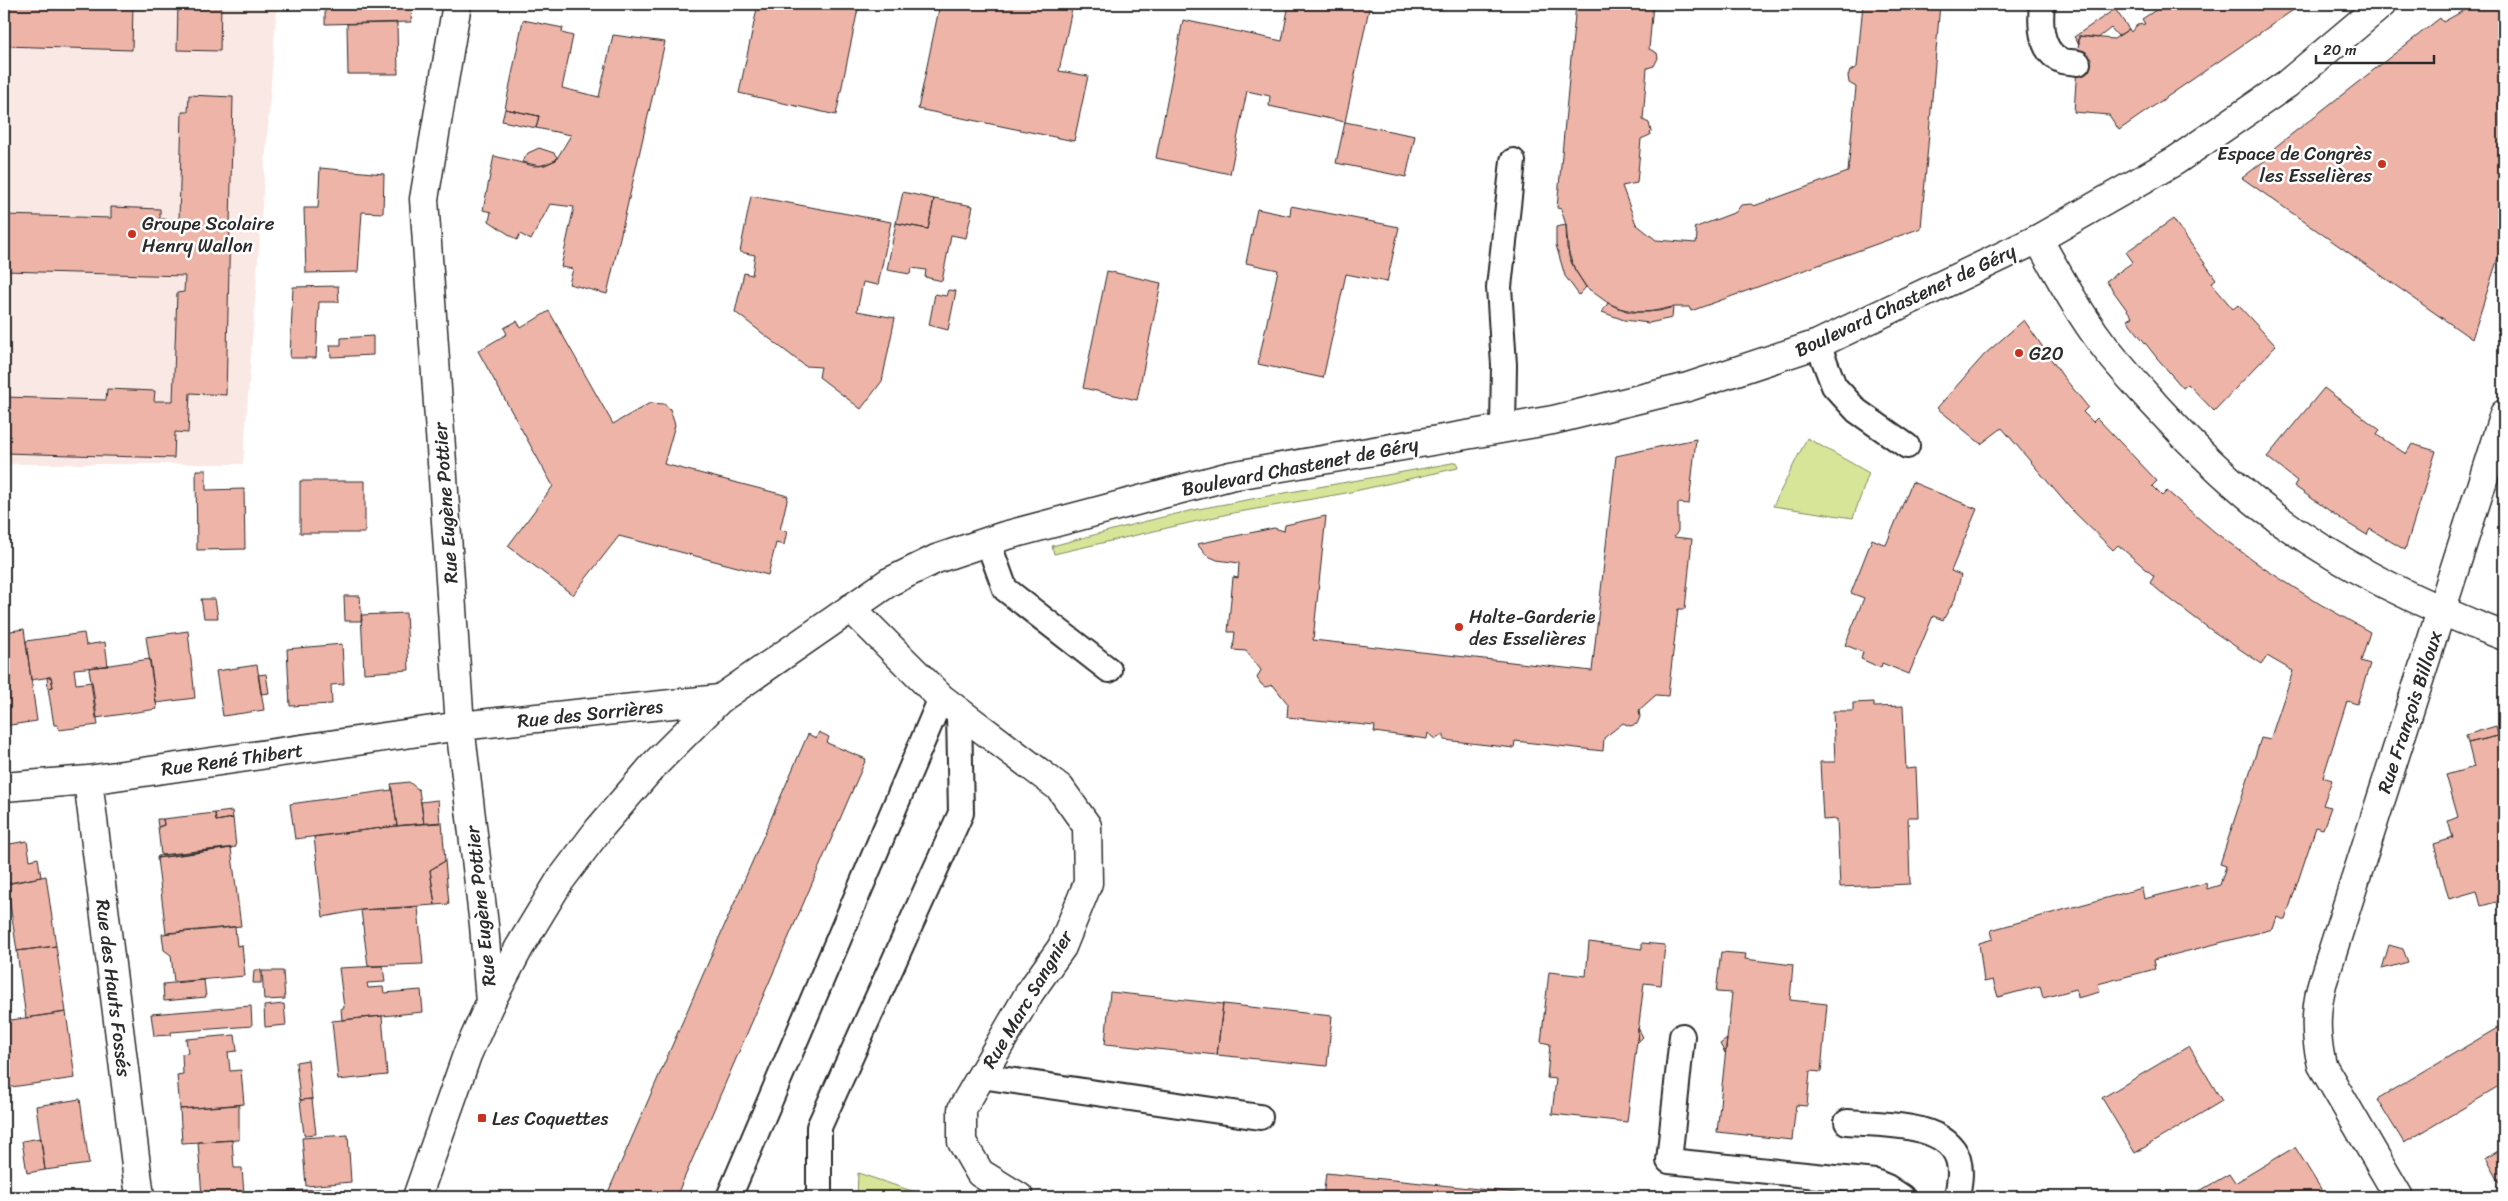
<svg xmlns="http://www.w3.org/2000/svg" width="2508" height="1201" viewBox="0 0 2508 1201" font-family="Sriracha,sans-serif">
<rect width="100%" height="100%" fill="#fff"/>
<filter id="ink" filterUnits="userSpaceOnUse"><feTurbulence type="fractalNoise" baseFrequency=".02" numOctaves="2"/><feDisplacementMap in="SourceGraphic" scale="10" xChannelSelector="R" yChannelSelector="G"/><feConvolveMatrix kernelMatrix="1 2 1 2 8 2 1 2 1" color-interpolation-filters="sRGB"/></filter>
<g filter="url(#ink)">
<path fill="#fae8e5" d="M4 4H277L243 464H4Z"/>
<path fill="#d7e598" stroke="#818862" d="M1807 438 1869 473 1853 518 1773 506Z
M1457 462 1458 468 1346 493 1228 514 1054 554 1052 546C1110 531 1167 514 1225 504 1303 489 1380 477 1457 462Z
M858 1173 930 1197H857Z"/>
<path fill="#eeb4a8" stroke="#2b2b2b" d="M4 4H133L132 50 4 46Z
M178 4H221L220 51 177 50Z
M325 4H412L411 22 325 24Z
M758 4H859L836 115 739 93Z
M940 4H1073L1059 71 1088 76 1074 141 918 109Z
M1289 4H1370L1345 122 1269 106 1270 96 1247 91 1230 174 1156 158 1183 20 1282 41Z
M1576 4H1653L1649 49 1657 53 1658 58 1654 66 1647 68 1643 120 1649 123 1651 131 1650 135 1641 139 1637 183 1622 186 1636 224 1656 240 1696 243 1697 235 1694 228 1736 212 1741 205 1751 204 1754 206 1848 172 1856 87 1849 83 1848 76 1850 71 1857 67 1863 4H1940L1921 228 1691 311 1689 307H1673L1649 312H1629L1608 303 1586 287 1575 270 1567 248 1566 225 1561 209 1557 208Z
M2165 4H2302L2119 130 2109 115 2074 112 2079 36 2114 39 2129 29 2131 32 2137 25 2145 24 2142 19Z
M2504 4V239L2472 339 2242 178 2277 151 2274 148 2440 18 2443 22 2474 5Z
M2115 9 2129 29 2118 36 2111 28 2098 38 2079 36V44L2074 37Z
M523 20 563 28 562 33 573 36 562 88 599 97 613 35 665 42 607 294 569 284 573 269 561 267 574 207 550 204 531 240 520 234 517 240 489 221 491 212 483 210 494 156 534 166 545 165 556 160 571 135 536 128 539 116 505 109Z
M397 23 398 74H348L347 24Z
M189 95 233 97 226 395 190 393 188 433 175 432 174 458 4 453V397L106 400 107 389 155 391 154 401H173L177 293 184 292 185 276 4 271V215L111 218V207L160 209V219L179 220 182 112H188Z
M505 109 539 116 536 128 502 121Z
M1345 122 1415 136 1406 177 1336 163Z
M539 148 554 153 557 157 556 160 540 166 522 162 528 153Z
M320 168 384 174 383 213 362 212 358 272 306 273 304 208H318Z
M903 192 934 199 928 229 896 223Z
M751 196 891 222 878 285 863 282 857 311 895 318 882 381 861 409 819 377 821 367 805 366 735 312 744 273 752 275 755 255 740 252Z
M934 199 973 206 966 238 951 235 942 281 925 277 926 270 912 268 910 274 887 270 896 223 928 229Z
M1291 206 1399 227 1387 282 1346 274 1323 378 1258 364 1278 270 1246 263 1257 209 1290 216Z
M2173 219 2216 279 2211 283 2233 309 2238 305 2276 346 2214 411 2188 384 2183 388 2157 358 2127 320 2132 317 2106 281 2133 262 2126 252Z
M1566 225 1569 257 1575 270 1586 287 1579 295 1565 276 1556 245V227Z
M1107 271 1161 283 1137 400 1083 388Z
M338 286 339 302H319L316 358H290L293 287Z
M948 290 956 291 948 330 929 325 935 294 946 296Z
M1608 303 1618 308 1638 312 1659 311 1673 307 1672 318 1649 323 1624 320 1602 312Z
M549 311 613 424 650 403 664 404 670 409 675 425 664 464 788 496 780 530 787 531 784 545 776 543 768 575 619 536 573 595 508 546 553 486 478 351 507 334 504 328 517 321 521 328Z
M2024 320 2062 375 2088 407 2083 412 2093 422 2097 418 2157 481 2152 486 2162 496 2167 491 2216 533 2265 569 2320 604 2370 632 2361 661 2370 664 2357 704 2347 701 2323 777 2332 780 2323 805 2331 807 2323 829 2316 827 2285 920 2277 917 2273 929 2153 960 2155 969 2098 984 2100 992 2077 998 2076 989 2043 998 2040 986 1998 997 1993 980 1984 982 1979 943 1993 939 1991 930 2142 888 2144 899 2206 883 2207 889 2220 885 2226 866 2220 864 2261 738 2270 740 2293 671 2267 656 2262 664 2211 630 2162 593 2150 583 2154 576 2118 545 2113 550 2070 508 2002 428 1981 444 1937 408 1985 354Z
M373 336V355L331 357 330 345H341V338Z
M2324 388 2380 430 2377 435 2406 454 2412 444 2436 451 2405 550 2370 529 2367 535 2347 523 2294 486 2297 481 2267 457Z
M1696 439 1689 504 1678 503V531L1674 537 1692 539 1685 609H1678L1668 696 1656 695 1639 710 1640 717 1637 724 1630 726 1623 723 1604 738 1603 751 1515 741 1514 748 1444 740V734L1436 739 1428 733 1427 739 1374 732 1375 726 1287 717 1288 704 1273 685 1265 687 1261 684 1257 678 1261 670 1246 651 1233 650 1235 632H1228L1233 577 1238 578 1239 563 1217 560 1206 555 1197 544 1274 528 1284 531 1285 525 1326 516 1313 640 1592 671 1616 456Z
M196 470H206V490L244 489 245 549 197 550Z
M300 481H365V533H300Z
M1912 482 1977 509 1951 571 1961 575 1955 599 1943 620 1933 616 1909 674 1882 663 1881 668 1861 659 1863 652 1845 645 1864 598 1851 593 1872 539 1886 545Z
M344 596H360L362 621H345Z
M201 599H215L218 618H204Z
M406 613 409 670 364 673 361 615Z
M24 629 37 721 4 726V632Z
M188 631 195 698 156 703 146 637Z
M84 633 86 645 105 642 108 666 74 669 76 684 92 682 98 725 59 730 58 725H54L48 688 53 687 51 677 31 680 26 641Z
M342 644 344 684 331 685 332 704 290 706 287 649Z
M150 659 157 709 96 718 89 668Z
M257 665 264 710 223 716 216 671Z
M266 674 269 693 261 694 258 675Z
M47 677H51L53 687 48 688Z
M1874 702V707L1903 706 1906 769 1916 768 1918 817H1908L1910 884 1840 887 1837 819 1823 820 1820 762H1835L1833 711H1853V703Z
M2496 726 2498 736 2468 743 2466 735Z
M819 732 829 737 827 743 866 759 676 1197H606L808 734 816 738Z
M2498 736 2504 759V900L2481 906 2477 891 2449 899 2434 844 2453 838 2448 821 2458 817 2446 775 2474 767 2468 743Z
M409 782 419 790 424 824 397 826 391 784Z
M392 790 397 826 295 839 290 804Z
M438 800 440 823 424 824 421 802Z
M232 811 233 818 216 821 215 813Z
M215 813 216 821 233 818 236 847 161 855 158 827 164 825 163 819Z
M157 819H163L164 825 158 827Z
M442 822 445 861 430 870 435 905 361 910 323 917 314 837 403 825Z
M27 841 30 860 38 858 41 877 4 884V845Z
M231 848 241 926 166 933 157 858Z
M231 848 157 858 158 856Z
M445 861 449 904 435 905 430 870Z
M46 876 56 946 17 951 7 884Z
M418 907 423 964 368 966 361 910Z
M235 927 237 946 242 945 245 976 174 982 171 955 164 950 162 934Z
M1589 942 1642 949V943L1665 945 1661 985 1644 983 1627 1122 1552 1114 1556 1079 1547 1078 1550 1044 1541 1042 1549 972 1586 976Z
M2389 945 2403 949 2408 962 2382 969Z
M56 946 66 1012 26 1018 17 951Z
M1721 952 1746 954 1745 959 1793 965 1790 1000 1827 1004 1821 1072 1810 1071 1807 1106 1796 1105 1792 1140 1717 1132 1732 993 1716 992Z
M383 966 385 982 367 983 368 988 383 987 384 993 421 990 423 1012 342 1020 341 1008H344L339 968Z
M254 970H261V983H253Z
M262 971H283L285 999 264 1000Z
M204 980 206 997 164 1001 163 984Z
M1110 992 1223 1004 1217 1055 1105 1044Z
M284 1004 286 1025 265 1027 264 1006Z
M1223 1004 1332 1016 1327 1066 1217 1055Z
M251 1006 252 1026 171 1032V1035L154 1036 151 1014Z
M66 1012 75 1078 4 1088V1021Z
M382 1016 387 1075 338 1080 332 1021Z
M2504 1024V1084L2404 1143 2377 1099Z
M1638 1028 1643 1037 1637 1043Z
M235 1035 237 1051 228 1052 230 1071 241 1070 244 1104 180 1109 177 1075 183 1074 182 1054 188 1053 186 1039Z
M1727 1039 1725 1053 1720 1044Z
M2189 1046 2222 1101 2135 1153 2102 1098Z
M308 1060 312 1099 300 1100 296 1062Z
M80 1099 89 1164 45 1170 36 1106Z
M312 1099 316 1134 304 1135 300 1100Z
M239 1105V1140L182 1143 180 1109Z
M348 1135 351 1182 306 1186 302 1138Z
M41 1138 45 1170 27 1173 22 1141Z
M232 1140 234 1168H242L244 1194 202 1197 198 1142Z
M2295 1147 2326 1197H2189L2229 1174 2235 1183Z
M2502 1149 2504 1153V1181L2500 1183 2486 1158Z
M1326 1173 1555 1197H1323Z
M331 1188V1197H254V1194Z"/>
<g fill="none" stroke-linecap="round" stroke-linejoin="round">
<g stroke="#2b2b2b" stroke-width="28">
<path id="lane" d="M2042 4C2040 23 2040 52 2062 61 2066 62 2073 62 2078 63
M1818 344 1834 386 1857 411 1907 446
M1503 429 1504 365 1499 287 1513 161
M988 542 1005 589 1109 670
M1682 1036 1669 1161 1875 1182 1887 1187 1902 1197
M981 1076 1260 1117
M1847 1122C1878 1125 1946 1121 1958 1159 1962 1172 1959 1184 1957 1197
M729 1197 941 698
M819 1197V1127L961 813 959 713"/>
</g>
<g stroke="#2b2b2b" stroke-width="31">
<path id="street" d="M457 4 424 199 460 726 484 925 490 1003
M2038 239C2058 274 2077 310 2101 342 2117 364 2137 385 2155 405 2188 441 2223 476 2262 507 2334 563 2419 604 2504 636
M851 608 941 698 1060 788 1087 826 1088 883 1062 947 1030 992 962 1109V1142L980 1173 1019 1197
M88 780 140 1197
M4 787 88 780 460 726 720 699
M2399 1197 2322 1065C2315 1036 2315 1012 2322 984L2504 414"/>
</g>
<g stroke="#2b2b2b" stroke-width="31">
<path id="secondary" d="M417 1197 467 1055 490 1003 519 948 559 882 599 829 653 766 720 699 889 582 936 559 1004 536 1230 476 1553 420 1688 387 1818 344 2038 239 2175 161 2287 84 2382 4"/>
</g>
<use href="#lane" stroke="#fff" stroke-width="24"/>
<use href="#street" stroke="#fff" stroke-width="28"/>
<use href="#secondary" stroke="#fff" stroke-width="28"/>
</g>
</g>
<g fill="#c8321e" stroke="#fff" stroke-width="2">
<circle cx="2382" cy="164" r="5"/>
<circle cx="132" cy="234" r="5"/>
<circle cx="2019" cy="353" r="5"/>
<circle cx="1459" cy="627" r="5"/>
<rect x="477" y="1113" width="10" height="10" rx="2.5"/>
</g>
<g text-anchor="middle" stroke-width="5" stroke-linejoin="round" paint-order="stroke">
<g font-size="19" fill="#2b2b2b" stroke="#fff" text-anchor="start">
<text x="2372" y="160" text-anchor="end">Espace de Congrès<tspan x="2372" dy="22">les Esselières</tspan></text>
<text x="142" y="230">Groupe Scolaire<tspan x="142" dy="22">Henry Wallon</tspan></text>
<text x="2029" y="360">G20</text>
<text x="1469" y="623">Halte-Garderie<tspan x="1469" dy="22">des Esselières</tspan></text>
<text x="492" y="1125">Les Coquettes</text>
</g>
<g font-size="19" fill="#2b2b2b" stroke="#fff">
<text transform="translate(1905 300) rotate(-25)" y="7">Boulevard Chastenet de Géry</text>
<text transform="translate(1300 466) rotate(-11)" y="7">Boulevard Chastenet de Géry</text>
<text transform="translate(445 503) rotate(-94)" y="7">Rue Eugène Pottier</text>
<text transform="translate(2409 712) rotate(-72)" y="7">Rue François Billoux</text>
<text transform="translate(590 713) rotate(-6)" y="7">Rue des Sorrières</text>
<text transform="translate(232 759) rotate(-8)" y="7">Rue René Thibert</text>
<text transform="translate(480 906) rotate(-96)" y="7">Rue Eugène Pottier</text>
<text transform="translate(114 988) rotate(83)" y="7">Rue des Hauts Fossés</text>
<text transform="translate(1027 999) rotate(-59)" y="7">Rue Marc Sangnier</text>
</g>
</g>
<rect width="2508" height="1201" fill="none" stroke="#fff" stroke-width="20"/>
<rect x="10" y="10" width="2488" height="1181" fill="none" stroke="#2b2b2b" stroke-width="2" filter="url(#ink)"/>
<path d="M2316 55v8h118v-8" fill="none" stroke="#2b2b2b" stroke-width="2.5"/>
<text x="2323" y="55" font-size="15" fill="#2b2b2b" stroke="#ffffff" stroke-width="4" paint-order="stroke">20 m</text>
</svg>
